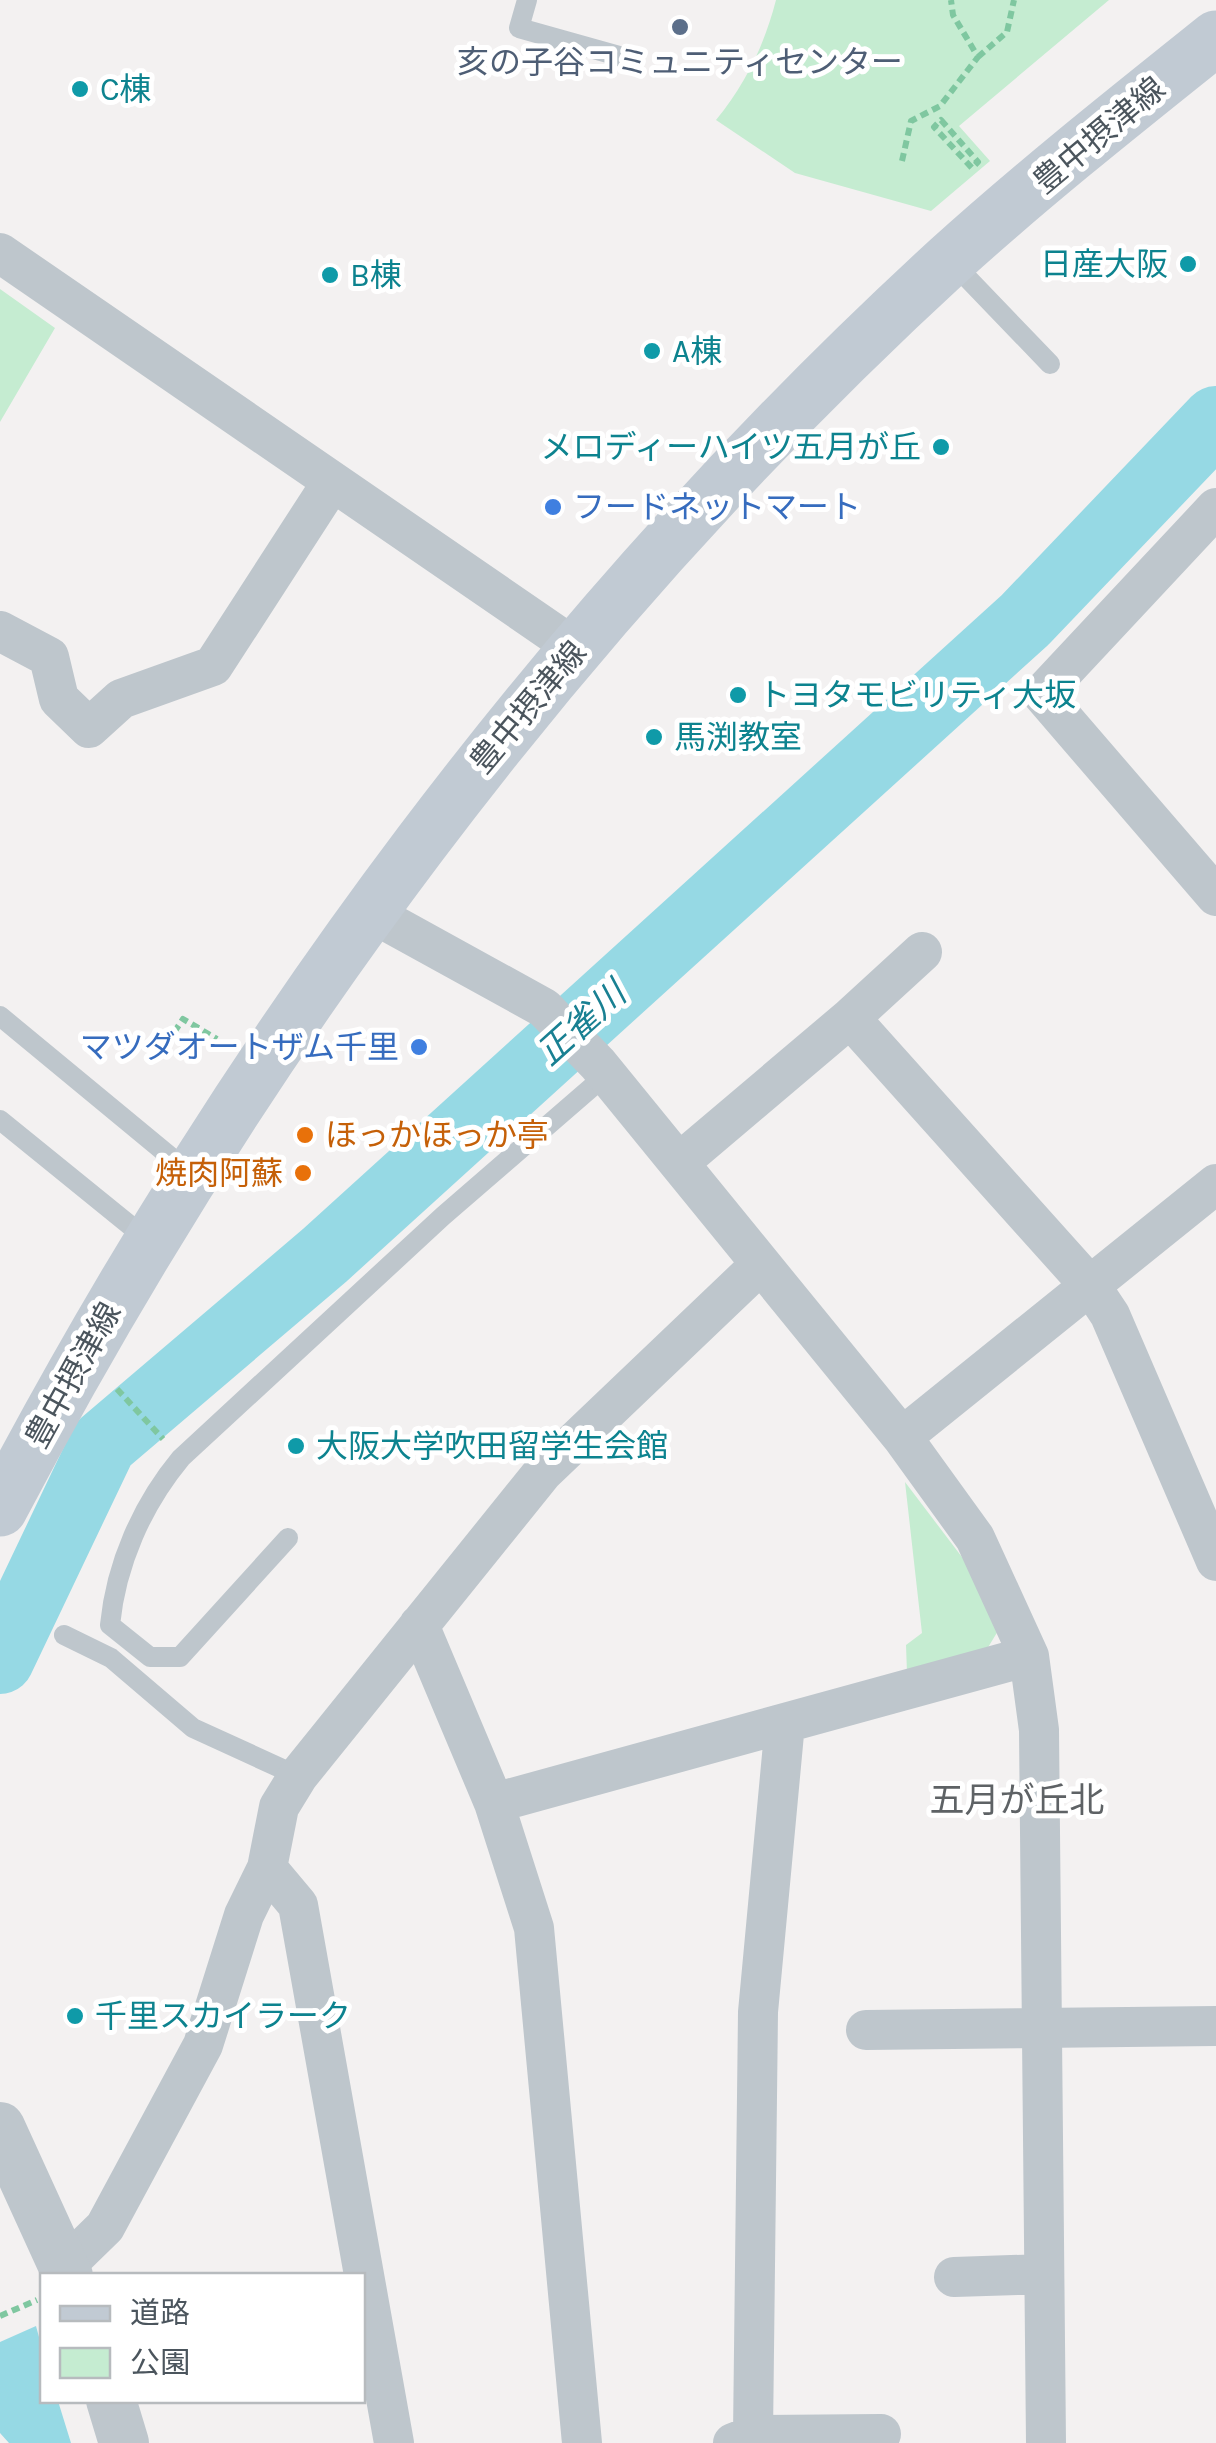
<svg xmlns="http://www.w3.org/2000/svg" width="1216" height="2443" viewBox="0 0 1216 2443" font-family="Karla,'Noto Sans JP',sans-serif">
<rect width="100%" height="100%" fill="#f3f1f1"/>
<path fill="#c5ecd1" d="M776 0H1109L959 126 990 161 931 211 795 173 716 120C746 83 764 46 776 0Z
M0 289 55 328 0 422Z
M905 1482 971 1569 998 1631 987 1649 907 1673 906 1645 922 1633Z"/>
<path fill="#96d9e4" d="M36 2326 42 2348V2400L58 2401 71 2443H9L0 2433V2342Z"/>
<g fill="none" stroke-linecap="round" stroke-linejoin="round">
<path stroke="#96d9e4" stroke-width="68" d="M0 1660 103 1444 325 1255 1025 620 1216 420"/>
<path stroke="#7fc7a0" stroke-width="6" stroke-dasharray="8 5" stroke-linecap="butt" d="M978 57 1007 32 1014 0
M941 120 978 162 972 168 934 127Z
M902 161 911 121 940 106 978 57 953 15 951 0
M167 1043 183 1019 217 1039
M117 1389 163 1439
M0 2316 37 2300"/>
<path stroke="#bec6cc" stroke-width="20" d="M527 0 519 28 626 58
M951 261 1050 364
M0 1016 190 1173
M0 1120 148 1240
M288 1538 180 1657H150L110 1625C116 1564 142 1505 181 1458L443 1216 607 1074
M64 1635 111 1658 193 1728 298 1776"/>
<path stroke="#bec6cc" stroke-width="40" d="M0 253 575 648
M1216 508 1042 694 1216 896
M0 631 49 657 59 699 89 728 121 699 213 666 332 482
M368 911 544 1008 598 1064 902 1437 975 1538 1029 1656 1039 1730 1046 2443
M850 1018 922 952
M680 1162 850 1018 1092 1288 1110 1315 1216 1561
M902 1437 1216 1184
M419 1625 494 1803 534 1928 582 2443
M494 1803 1029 1656
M267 1868 298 1905 394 2443
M866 2030 1216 2026
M65 2266 105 2227 203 2045 244 1915 267 1868 279 1807 298 1776 543 1472 760 1265
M954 2277 1044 2274
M753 2435 758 2012 785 1723
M733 2443 753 2435 881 2434"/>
<path stroke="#bec6cc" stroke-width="50" d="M0 2127 68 2276
M111 2400 124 2443"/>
<path stroke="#c1cad3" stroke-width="55" d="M0 1509C245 1043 560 617 949 260 1034 183 1126 110 1216 38"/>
</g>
<circle fill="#5c6f8a" stroke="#fff" stroke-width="4" cx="680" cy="27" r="10"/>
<g fill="#0f9aa8" stroke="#fff" stroke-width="4">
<circle cx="80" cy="89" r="10"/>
<circle cx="1188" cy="264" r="10"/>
<circle cx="330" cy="275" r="10"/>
<circle cx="652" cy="351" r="10"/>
<circle cx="941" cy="447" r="10"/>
<circle cx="738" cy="695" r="10"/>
<circle cx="654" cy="737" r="10"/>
<circle cx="296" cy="1446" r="10"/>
<circle cx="75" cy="2016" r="10"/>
</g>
<g fill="#3f7fe0" stroke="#fff" stroke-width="4">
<circle cx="553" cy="507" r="10"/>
<circle cx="419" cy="1047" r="10"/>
</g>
<g fill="#e8710a" stroke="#fff" stroke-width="4">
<circle cx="305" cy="1135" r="10"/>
<circle cx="303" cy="1173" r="10"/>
</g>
<g text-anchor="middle" stroke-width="10" stroke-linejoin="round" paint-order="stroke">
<g font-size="32" fill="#4e5e75" stroke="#fff">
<text x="680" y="73">亥の子谷コミュニティセンター</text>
</g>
<g font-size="32" fill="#0d838f" stroke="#fff" text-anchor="start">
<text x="100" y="100">C棟</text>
<text x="1168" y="275" text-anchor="end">日産大阪</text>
<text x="350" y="286">B棟</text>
<text x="672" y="362">A棟</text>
<text x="921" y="458" text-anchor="end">メロディーハイツ五月が丘</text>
<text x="758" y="706">トヨタモビリティ大坂</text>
<text x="674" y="748">馬渕教室</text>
<text x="316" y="1457">大阪大学吹田留学生会館</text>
<text x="95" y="2027">千里スカイラーク</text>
</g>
<g font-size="32" fill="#4b555d" stroke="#fff">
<text transform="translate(1099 135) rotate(-40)" y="11">豊中摂津線</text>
<text transform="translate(528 707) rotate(-50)" y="11">豊中摂津線</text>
<text transform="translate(73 1375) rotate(-61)" y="11">豊中摂津線</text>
</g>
<g font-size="32" fill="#366cbe" stroke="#fff" text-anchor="start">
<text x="573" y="518">フードネットマート</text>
<text x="399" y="1058" text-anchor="end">マツダオートザム千里</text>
</g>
<g font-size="32" fill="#c56008" stroke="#fff" text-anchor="start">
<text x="325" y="1146">ほっかほっか亭</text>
<text x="283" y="1184" text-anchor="end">焼肉阿蘇</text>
</g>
<g font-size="35" font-style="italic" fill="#198092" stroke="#fff">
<text transform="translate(581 1023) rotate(-42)" y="12">正雀川</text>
</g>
<g font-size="35" fill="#5e6265" stroke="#fff">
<text x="1017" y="1812">五月が丘北</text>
</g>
</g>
<rect x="40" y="2273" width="325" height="130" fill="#ffffff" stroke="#b7bbbe" stroke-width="2.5"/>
<rect x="60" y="2306" width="50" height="15" fill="#c1cad3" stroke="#b7bbbe" stroke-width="2.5"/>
<text x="130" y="2323" font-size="30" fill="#4b555d">道路</text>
<rect x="60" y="2348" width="50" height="30" fill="#c5ecd1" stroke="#b7bbbe" stroke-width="2.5"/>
<text x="130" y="2373" font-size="30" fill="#4b555d">公園</text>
</svg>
